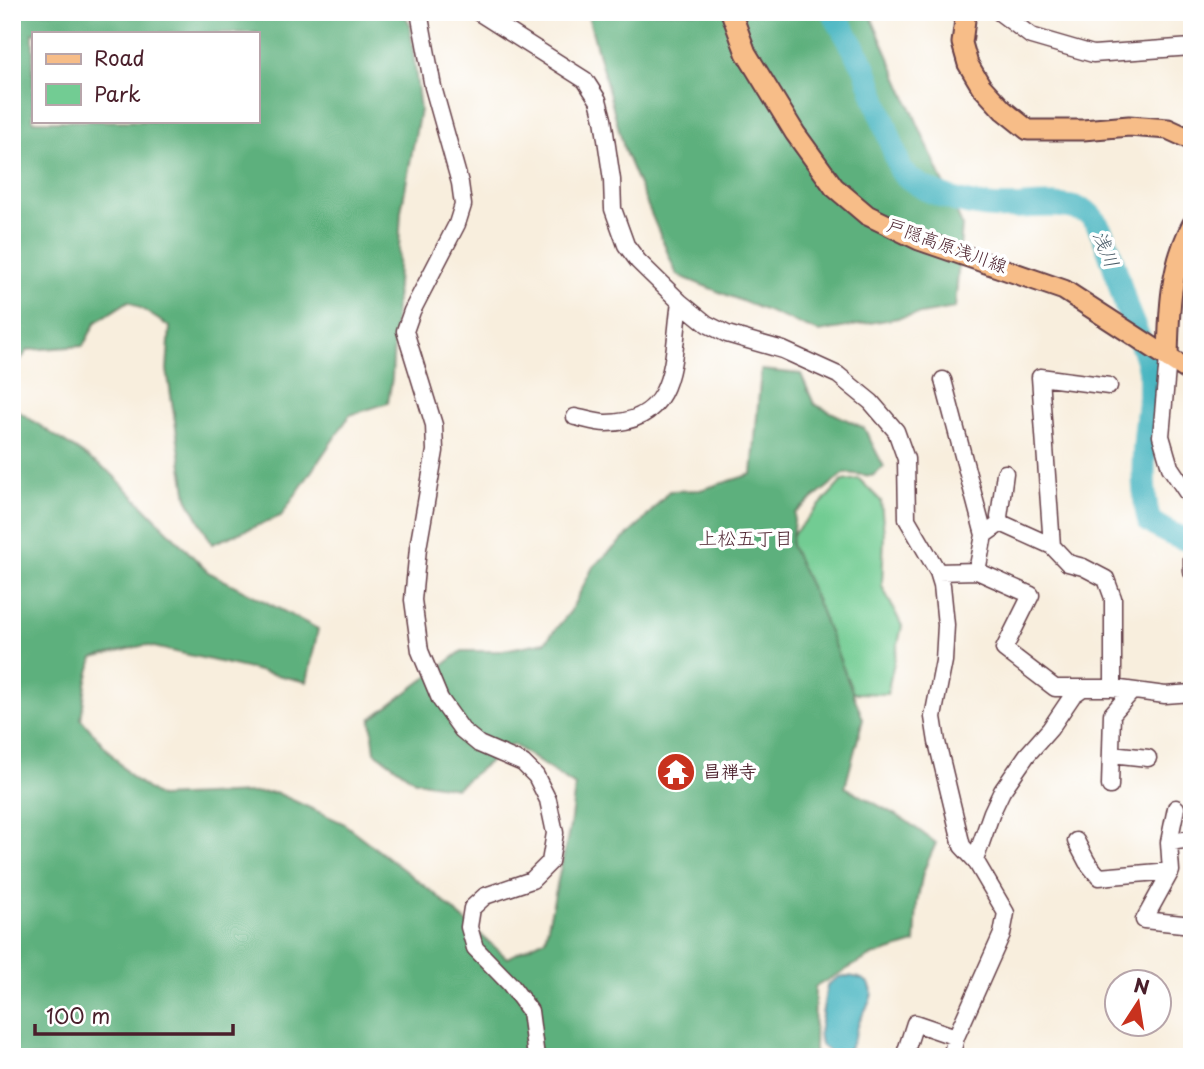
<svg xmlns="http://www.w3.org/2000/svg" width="1204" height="1069" viewBox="0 0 1204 1069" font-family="'Playpen Sans','Klee One',sans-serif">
<rect width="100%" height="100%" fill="#fff"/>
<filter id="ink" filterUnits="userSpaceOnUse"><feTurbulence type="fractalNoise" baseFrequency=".0143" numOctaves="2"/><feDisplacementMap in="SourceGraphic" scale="14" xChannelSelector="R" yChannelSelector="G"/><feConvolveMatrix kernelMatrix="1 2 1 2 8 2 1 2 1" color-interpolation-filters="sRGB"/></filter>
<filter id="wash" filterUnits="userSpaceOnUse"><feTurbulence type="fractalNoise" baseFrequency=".00686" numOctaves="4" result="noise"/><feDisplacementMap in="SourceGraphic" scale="28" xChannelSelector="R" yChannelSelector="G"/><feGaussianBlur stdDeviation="1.57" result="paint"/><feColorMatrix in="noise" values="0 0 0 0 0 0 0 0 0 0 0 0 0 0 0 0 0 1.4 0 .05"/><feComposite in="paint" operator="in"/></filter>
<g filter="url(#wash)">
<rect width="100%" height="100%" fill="#f8eedd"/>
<path fill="#72cc93" stroke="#5e765f" stroke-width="2" d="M859 479 881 501 884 535 882 586 902 626 887 694 855 693 836 687 787 541 842 481Z"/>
<path fill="#5db07d" stroke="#546854" stroke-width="2" fill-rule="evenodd" d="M12 12H403L410 24 420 110 401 211 392 378 388 403 350 415 281 516 212 544 187 498 167 370 170 327 129 301 96 322 83 346 28 350 12 371ZM33 33H257V121H33Z
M587 12H869L962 225 955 308 819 332 677 275 625 152Z
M761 370 801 374 814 404 864 428 884 467 872 476 845 473 795 513 791 545 818 604 863 719 845 787 905 820 936 843 923 872 917 903 915 943 869 957 815 987 814 1053 825 1057H12V407L111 473 208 572 318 629 307 682 145 645 93 658 86 684 81 719 131 777 159 797 275 792 343 823 435 894 507 958 545 939 570 826 575 786 512 744 456 788 415 781 375 752 371 719 462 651H499L545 642 570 612 593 567 644 520 669 491 700 490 752 474Z"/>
<path fill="#48b6c1" stroke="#496a76" stroke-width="2" d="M845 976C853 976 860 977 867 982 880 994 863 1010 859 1023 854 1038 854 1046 841 1056L831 1053 821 1045 819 1033 827 985 839 977Z"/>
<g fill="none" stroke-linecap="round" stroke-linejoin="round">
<path stroke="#48b6c1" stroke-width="24" d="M833 12 865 68 901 171C923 193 962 205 994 207 1024 209 1054 200 1084 211 1106 219 1120 291 1128 312 1136 333 1148 355 1150 377 1151 391 1148 406 1147 420 1143 454 1141 488 1149 521 1163 530 1175 538 1192 540"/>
</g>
</g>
<g filter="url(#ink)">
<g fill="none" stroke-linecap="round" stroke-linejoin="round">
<g stroke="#643e46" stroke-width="19">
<path id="minor" d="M419 12 433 87 460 183 463 205 457 224 412 311 405 331 434 425 435 451 418 548 413 600 420 651 440 699 462 730 479 744 523 763 536 776 548 800 555 833 550 862 532 880 485 896 472 908 469 927 475 948 510 984 530 1011 536 1057
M478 12 585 80 598 100 603 119 612 180 613 209 626 245 638 261 680 302 707 324 727 334 783 350 838 375 871 402 896 431 906 459 907 519 938 572 942 585 946 625 944 661 933 717 937 742 962 846 975 860 1006 913 1002 934 956 1037 951 1057
M999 12 1031 36 1093 54 1192 47
M1168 358 1161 436 1170 467 1192 500
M575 417C585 419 596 423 606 423 679 423 672 356 680 302
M1001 523 999 517 1005 473
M984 535 1001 523 1052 546 1068 563 1083 567 1106 579 1113 598V688
M1052 546 1040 377 1109 386
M1192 558V572
M977 571 1031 595 1004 649 1055 688H1083
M938 572 977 571 984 535 943 380
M1111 754 1148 758
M1110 786 1112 714 1132 691
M1176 808 1169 842 1171 871 1144 920 1192 925
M1076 841 1087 862 1099 877 1171 871
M1169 842 1192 839
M975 860 992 812 1002 791 1027 755 1050 729 1073 695 1083 688H1113L1165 695 1192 693
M904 1057 915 1023 956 1037"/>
</g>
<g stroke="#643e46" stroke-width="23">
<path id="major" d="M731 12 746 53 795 133 834 187 867 215 919 240 1064 290 1192 373
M966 12 962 43 968 64 981 86 1003 110 1028 130H1083L1129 126 1168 129 1192 140
M1168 358C1169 311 1170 267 1192 225"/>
</g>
<use href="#minor" stroke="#fff" stroke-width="16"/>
<use href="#major" stroke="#f7bd88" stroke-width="19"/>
</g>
</g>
<defs>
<g id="temple-disc" transform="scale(2.0125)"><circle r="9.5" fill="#c8321e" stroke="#fff"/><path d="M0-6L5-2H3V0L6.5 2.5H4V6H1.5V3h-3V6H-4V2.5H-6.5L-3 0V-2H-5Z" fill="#fff"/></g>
</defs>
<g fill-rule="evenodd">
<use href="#temple-disc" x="676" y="772"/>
</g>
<g text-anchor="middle" stroke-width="7" stroke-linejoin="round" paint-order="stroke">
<g font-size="18" fill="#4a1f2b" stroke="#fff">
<text transform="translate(947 246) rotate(20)" y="6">戸隠高原浅川線</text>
</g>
<g font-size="18" font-weight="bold" fill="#4a1f2b" stroke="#fff" text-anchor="start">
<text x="703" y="778">昌禅寺</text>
</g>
<g font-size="19" font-style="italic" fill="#495b67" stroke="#fff">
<text transform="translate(1106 249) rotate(67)" y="7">浅川</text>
</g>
<g font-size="19" fill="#4a1f2b" stroke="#fff">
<text x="746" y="545">上松五丁目</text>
</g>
</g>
<rect width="1204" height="1069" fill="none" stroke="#fff" stroke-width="42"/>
<rect x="32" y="32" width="228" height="91" fill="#ffffff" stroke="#b7a5aa" stroke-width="2"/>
<rect x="46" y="54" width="35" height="10" fill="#f7bd88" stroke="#b7a5aa" stroke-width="2"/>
<text x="94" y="66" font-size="21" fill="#4a1f2b">Road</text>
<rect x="46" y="84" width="35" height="21" fill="#72cc93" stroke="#b7a5aa" stroke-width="2"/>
<text x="94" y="102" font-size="21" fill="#4a1f2b">Park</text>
<g transform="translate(1138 1003) rotate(12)"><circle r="33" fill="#ffffff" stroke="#b7a5aa" stroke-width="2"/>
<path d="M0-5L12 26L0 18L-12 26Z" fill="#c8321e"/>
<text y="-10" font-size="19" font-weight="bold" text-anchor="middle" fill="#4a1f2b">N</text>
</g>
<path d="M35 1024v10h198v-10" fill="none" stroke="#4a1f2b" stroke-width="3.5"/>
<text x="46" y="1024" font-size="21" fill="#4a1f2b" stroke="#ffffff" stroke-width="5" paint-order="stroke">100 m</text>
</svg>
